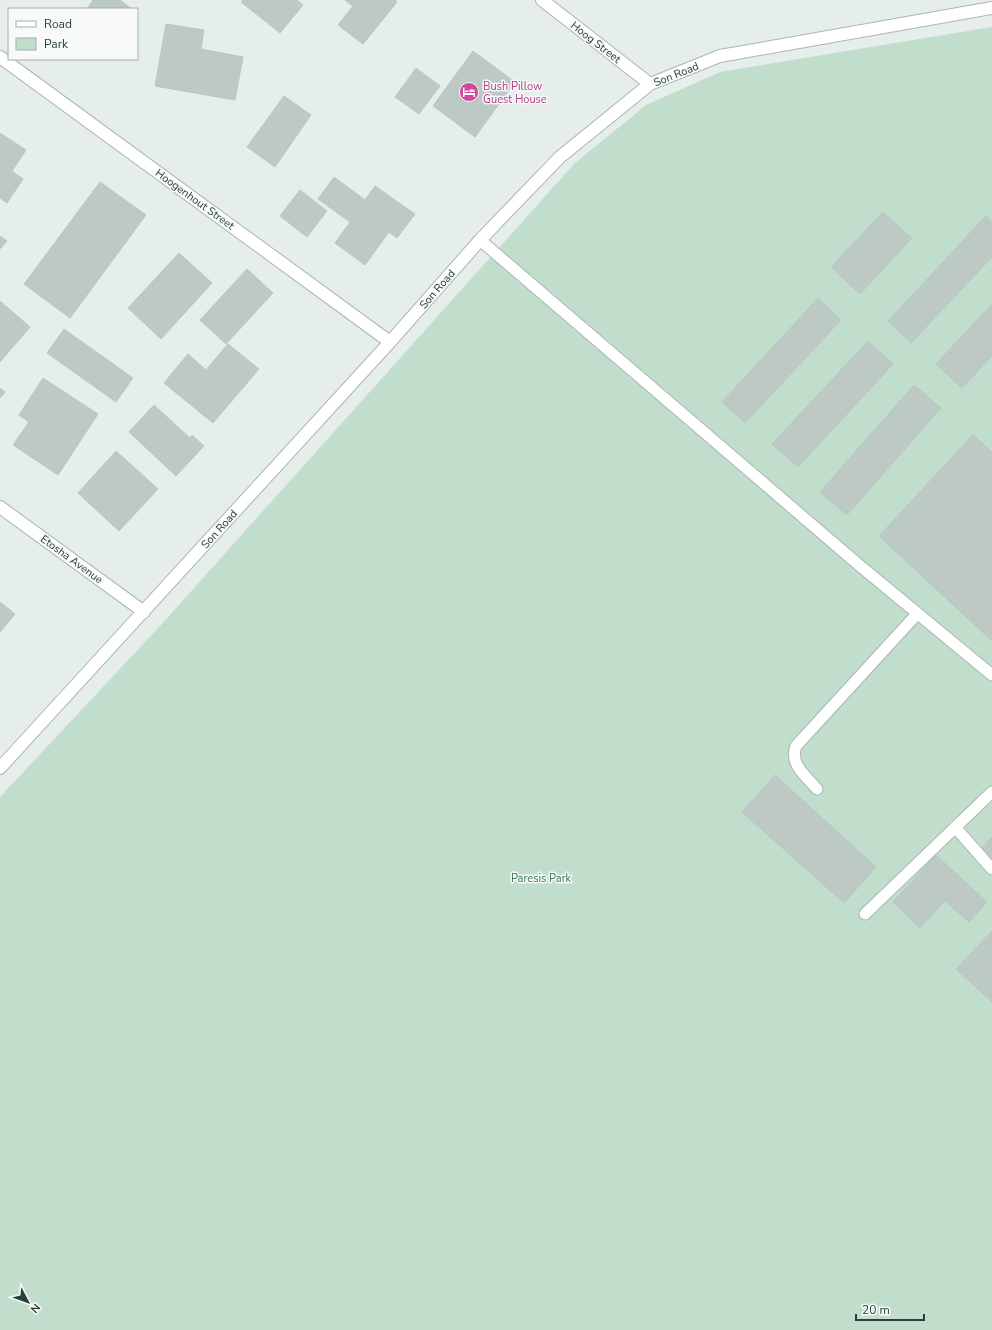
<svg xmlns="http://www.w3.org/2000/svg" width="992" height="1330" viewBox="0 0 992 1330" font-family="'Nunito Sans',sans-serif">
<rect width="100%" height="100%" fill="#e6eeeb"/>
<path fill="#c1ddcc" d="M992 27V1330H0V797L160 626 574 164 646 105 720 72Z"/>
<path fill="#bcc9c5" stroke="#b9c7c3" d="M93 0H120L132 9H87Z
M243 0H297L303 5 280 33 241 2Z
M345 0H395L397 2 363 44 338 25 353 6Z
M166 24 204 30 201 49 243 57 235 100 155 86Z
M473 51 515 82 475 137 433 106Z
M416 68 440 86 419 114 395 97Z
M284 96 311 115 275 167 247 147Z
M0 133 26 150 12 171 23 179 7 203 0 198Z
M334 177 365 200 375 186 415 214 397 238 389 232 365 265 335 243 350 222 318 199Z
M100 182 146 215 70 318 24 284Z
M300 190 327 211 307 237 280 216Z
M883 212 912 238 860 294 831 267Z
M986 216 992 222V257L911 343 888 321Z
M0 236 7 241 0 249Z
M179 253 212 283 161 339 128 308Z
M247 269 273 293 226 344 200 320Z
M818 298 841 320 745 423 722 402Z
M0 301 30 327 0 362Z
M992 304V356L962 388 936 364Z
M64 329 133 378 116 402 47 353Z
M868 341 893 364 798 467 772 444Z
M228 344 259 369 213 423 164 383 188 354 206 370Z
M43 378 98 414 58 475 13 445 29 422 19 415Z
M914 385 941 408 847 515 820 492Z
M0 388 5 392 0 398Z
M154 405 190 438 192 435 204 446 176 476 129 432Z
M973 435 992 452V639L991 640 879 536Z
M116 451 158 489 119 531 78 493Z
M0 602 15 614 0 632Z
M775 775 876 867 844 903 742 812Z
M992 837V857L982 848Z
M936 855 987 902 969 922 945 901 920 928 893 902Z
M992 931V1002L956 969Z"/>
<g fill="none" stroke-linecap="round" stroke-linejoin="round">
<g stroke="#a9b6b3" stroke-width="13">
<path id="lane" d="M480 240 859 565 992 675
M817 789C806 776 789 764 796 746L917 614
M955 827 992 869
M865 914 992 792"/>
</g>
<g stroke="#a9b6b3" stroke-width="14">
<path id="street" d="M542 0 650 84
M0 57 390 342
M0 507 144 612
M0 768 390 342 480 240 560 157 650 84 720 56 992 8"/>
</g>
<use href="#lane" stroke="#fff" stroke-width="11"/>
<use href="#street" stroke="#fff" stroke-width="12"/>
</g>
<defs>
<g id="hotel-disc" transform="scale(1)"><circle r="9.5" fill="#d1479c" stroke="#f7faf9"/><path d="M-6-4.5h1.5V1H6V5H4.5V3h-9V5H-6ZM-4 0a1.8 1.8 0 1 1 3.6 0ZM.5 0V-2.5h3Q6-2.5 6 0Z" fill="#fff"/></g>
</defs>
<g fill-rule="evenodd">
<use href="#hotel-disc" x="469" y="92"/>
</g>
<g text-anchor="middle" stroke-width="3" stroke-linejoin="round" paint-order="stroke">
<g font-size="11" fill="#263f3b" stroke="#f7faf9">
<text transform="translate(596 42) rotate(38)" y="4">Hoog Street</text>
<text transform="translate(676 74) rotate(-22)" y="4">Son Road</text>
<text transform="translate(195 199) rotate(36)" y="4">Hoogenhout Street</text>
<text transform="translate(437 289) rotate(-49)" y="4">Son Road</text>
<text transform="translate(219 529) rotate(-48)" y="4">Son Road</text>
<text transform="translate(72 559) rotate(36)" y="4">Etosha Avenue</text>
</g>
<g font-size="11" fill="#b23c85" stroke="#f7faf9" text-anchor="start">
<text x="483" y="90">Bush Pillow<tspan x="483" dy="13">Guest House</tspan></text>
</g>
<g font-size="11" fill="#337352" stroke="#f7faf9">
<text x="541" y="882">Paresis Park</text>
</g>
</g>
<rect x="8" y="8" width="130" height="52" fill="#f7faf9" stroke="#a3afad"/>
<rect x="16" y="21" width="20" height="6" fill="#ffffff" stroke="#a3afad"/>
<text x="44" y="28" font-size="12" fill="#263f3b">Road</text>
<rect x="16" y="38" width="20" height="12" fill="#c1ddcc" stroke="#a3afad"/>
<text x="44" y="48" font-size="12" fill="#263f3b">Park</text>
<g transform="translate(28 1302) rotate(131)" stroke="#f7faf9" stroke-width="3" paint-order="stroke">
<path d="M0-3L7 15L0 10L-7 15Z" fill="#263f3b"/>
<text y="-6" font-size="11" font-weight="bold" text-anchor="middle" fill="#263f3b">N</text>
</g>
<path d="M856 1314v6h68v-6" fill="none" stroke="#263f3b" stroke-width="2"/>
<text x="862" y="1314" font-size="12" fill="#263f3b" stroke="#f7faf9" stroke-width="3" paint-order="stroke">20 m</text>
</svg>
